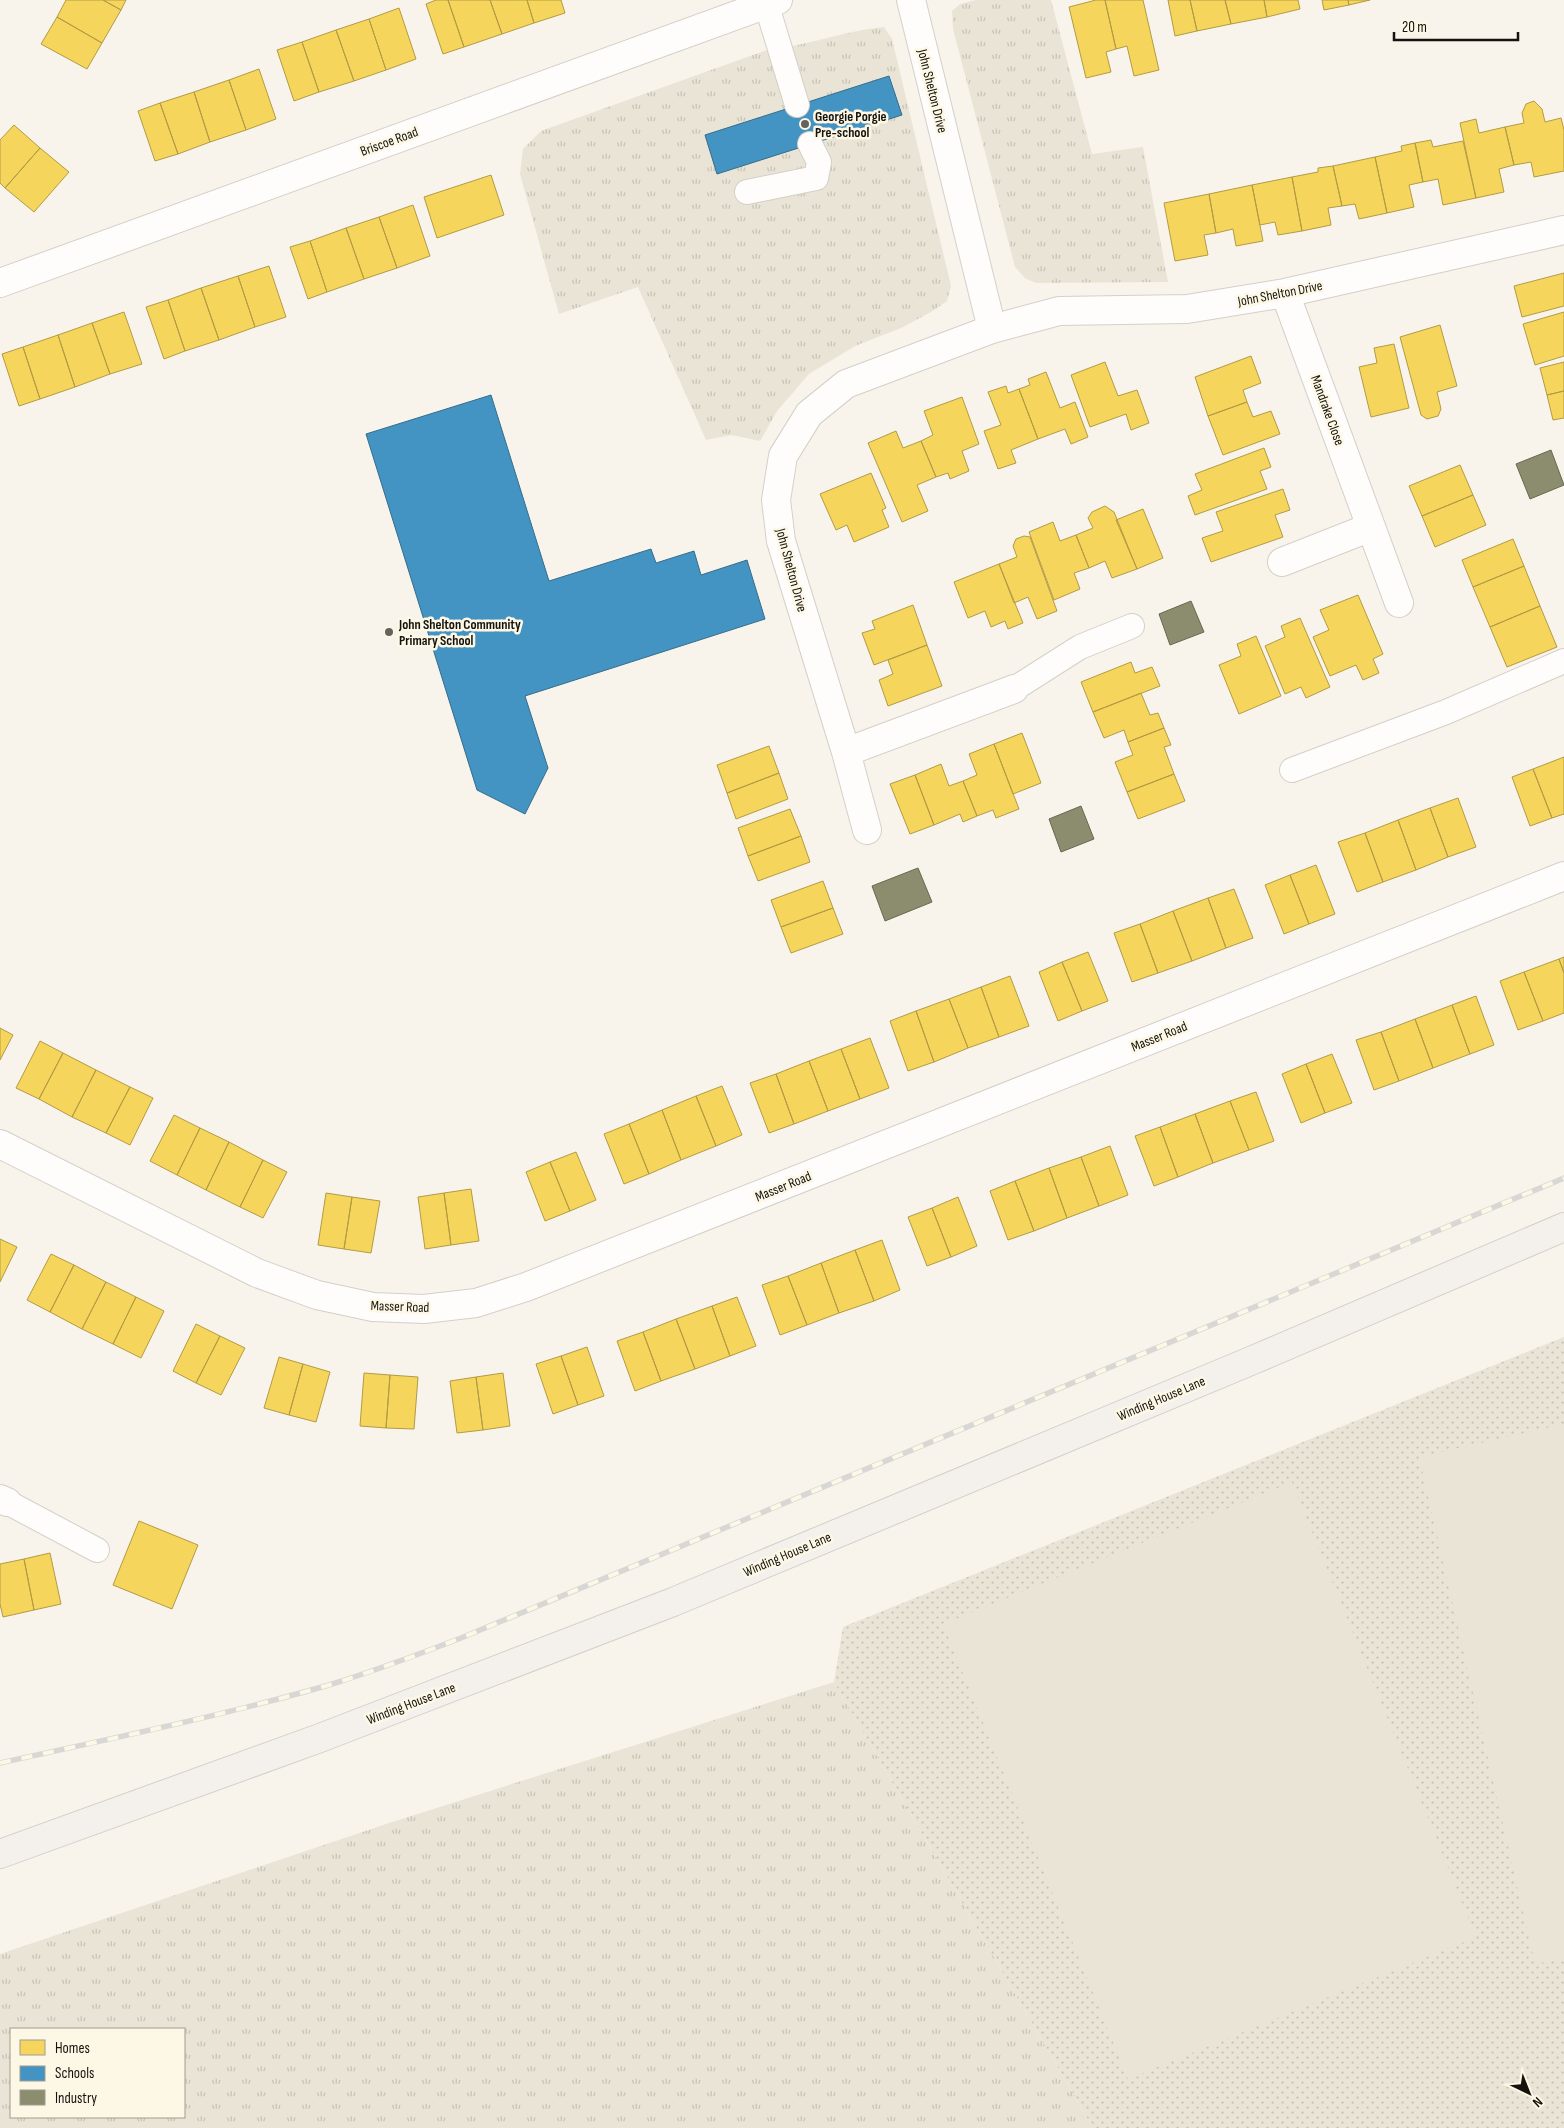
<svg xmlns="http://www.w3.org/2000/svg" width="1564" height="2128" viewBox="0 0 1564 2128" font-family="'Sofia Sans Condensed',sans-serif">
<defs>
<pattern id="grass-tufts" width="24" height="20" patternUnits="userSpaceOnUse" patternTransform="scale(1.25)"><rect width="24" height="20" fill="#e9e4d5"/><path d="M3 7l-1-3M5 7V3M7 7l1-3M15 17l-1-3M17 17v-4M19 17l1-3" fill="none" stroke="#c7c3b6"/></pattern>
<pattern id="park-dots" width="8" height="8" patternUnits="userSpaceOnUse" patternTransform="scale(1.25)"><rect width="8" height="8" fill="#e9e4d5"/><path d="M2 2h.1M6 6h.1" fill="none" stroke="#c7c3b6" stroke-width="1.8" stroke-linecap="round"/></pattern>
</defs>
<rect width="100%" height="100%" fill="#f8f4eb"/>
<path fill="url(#grass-tufts)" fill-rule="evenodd" d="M976 0H1051L1092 154 1143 147 1168 282 1036 283 1025 278 1015 267 953 29 952 11 960 4Z
M884 27 892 39 951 286 947 301 931 312 901 328 855 346 809 374 777 411 760 441 732 435 706 440 638 287 559 314 520 174 523 149 541 131 764 51C805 46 844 31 884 27Z
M834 1682 1093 2128H0V1954L386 1824ZM11 2029H184V2117H11Z"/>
<path fill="url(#park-dots)" d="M1564 1337V2128H1093L834 1682 843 1627Z"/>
<path fill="#e9e4d5" d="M1564 1424V1958L1535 1964 1419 1457Z
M1292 1482 1476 1937 1128 2079 943 1624Z"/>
<path fill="#f6d55c" stroke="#b29b44" d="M66 0H103L121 10 102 43 57 17Z
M103 0H126L121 10Z
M436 0H448L464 47 443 54 426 4Z
M448 0H490L502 34 464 47Z
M490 0H527L534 23 502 34Z
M527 0H561L565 13 534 23Z
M1096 0H1105L1116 49 1106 52 1111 72 1086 78 1069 7Z
M1105 0H1143L1159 70 1134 76 1127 46 1116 49Z
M1168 0H1190L1197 31 1175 36Z
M1190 0H1225L1231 24 1197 31Z
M1225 0H1264L1267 17 1231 24Z
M1264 0H1298L1300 9 1267 17Z
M1322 0H1348L1349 5 1324 10Z
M1348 0H1370L1349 5Z
M399 8 416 59 386 70 369 19Z
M57 17 102 43 87 69 41 44Z
M369 19 386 70 354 81 336 30Z
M336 30 354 81 319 92 302 42Z
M302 42 319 92 294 101 277 50Z
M259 69 276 119 246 130 229 80Z
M229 80 246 130 210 142 194 92Z
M194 92 210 142 178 154 160 103Z
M1534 101 1542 109 1545 122 1561 118 1564 130V171L1534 177 1531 162 1514 165 1505 127 1524 123 1522 113 1526 104Z
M160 103 178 154 155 161 138 111Z
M1476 119 1479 133 1505 127 1514 165 1499 169 1504 192 1476 198 1460 123Z
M14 125 40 148 5 188 0 183V140Z
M1431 140 1433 147 1463 141 1476 198 1443 205 1438 179 1423 182 1415 143Z
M1415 143 1423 182 1409 185 1414 207 1387 213 1375 157 1402 151 1401 146Z
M40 148 69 172 34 212 5 188Z
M1375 157 1387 213 1359 219 1355 204 1342 206 1333 166Z
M1333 166 1342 206 1328 208 1331 225 1302 231 1292 177 1318 172V168Z
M491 175 504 215 437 238 424 197Z
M1292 177 1302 231 1278 235 1275 222 1260 225 1252 185Z
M1252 185 1263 241 1236 246 1233 229 1216 233 1209 194Z
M1209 194 1216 233 1204 235 1208 255 1175 261 1164 203Z
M413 205 430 256 397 268 379 217Z
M379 217 397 268 364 279 346 228Z
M346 228 364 279 327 292 310 241Z
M310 241 327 292 308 299 290 247Z
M269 266 286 317 255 327 238 276Z
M1564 273V306L1522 317 1514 286Z
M238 276 255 327 219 340 201 288Z
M201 288 219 340 185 351 168 300Z
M168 300 185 351 164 359 146 307Z
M124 312 142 364 110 374 92 323Z
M1564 312V356L1535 365 1523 324Z
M92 323 110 374 75 387 58 335Z
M1440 325 1457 386 1437 392 1441 409 1438 416 1427 419 1421 415 1400 337Z
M58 335 75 387 40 399 23 347Z
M1394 344 1409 408 1371 417 1359 367 1377 363 1374 348Z
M23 347 40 399 19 406 2 354Z
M1251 356 1261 383 1243 390 1247 402 1208 416 1195 377Z
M1105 362 1118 396 1137 390 1149 423 1131 430 1126 414 1090 427 1071 375Z
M1564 362V391L1547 395 1540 368Z
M1046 372 1060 408 1075 402 1088 437 1071 444 1065 429 1038 439 1019 389 1030 385 1028 379Z
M1006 386 1008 393 1019 389 1038 439 1011 450 1016 463 998 469 984 431 1001 425 988 392Z
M1564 391V418L1553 420 1547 395Z
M962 397 979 444 962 451 969 471 950 479 948 473 936 477 921 441 933 435 924 411Z
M1247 402 1253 417 1271 411 1280 434 1223 455 1208 416Z
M896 431 903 448 921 441 936 477 917 485 928 511 902 522 868 443Z
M1264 448 1271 467 1260 471 1267 489 1195 515 1188 496 1202 490 1195 474Z
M1460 465 1473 495 1422 516 1409 486Z
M871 473 886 508 882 510 889 527 854 542 847 525 836 530 820 494Z
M1283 489 1290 510 1275 515 1283 537 1211 562 1202 538 1223 531 1216 512Z
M1473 495 1486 525 1435 547 1422 516Z
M1105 506 1114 512 1137 569 1112 578 1105 561 1089 568 1076 535 1093 528 1088 518 1092 512Z
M1143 509 1163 558 1137 569 1116 520Z
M1053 522 1060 541 1076 535 1089 568 1074 573 1080 589 1054 600 1029 532Z
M1024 536 1030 537 1057 611 1037 619 1028 597 1014 603 999 564 1017 557 1013 546 1016 539Z
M1513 539 1524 566 1473 587 1462 560Z
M999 564 1023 623 1008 629 1005 621 991 627 985 611 968 618 954 582Z
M1524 566 1540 606 1490 627 1473 587Z
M1358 595 1383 654 1373 659 1379 673 1363 680 1356 665 1330 676 1313 637 1329 630 1320 610Z
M913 605 927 645 874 665 862 633 875 629 872 621Z
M1540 606 1557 647 1507 667 1490 627Z
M1300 618 1330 687 1306 698 1301 687 1285 694 1265 646 1285 637 1281 626Z
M1256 636 1281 696 1239 714 1219 665 1241 656 1237 644Z
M927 645 942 686 888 706 879 680 893 674 888 660Z
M1131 662 1135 673 1152 667 1160 686 1093 712 1081 682Z
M1141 693 1150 715 1158 713 1164 728 1128 742 1124 730 1104 738 1093 712Z
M1164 728 1171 745 1164 747 1174 774 1127 792 1115 762 1133 755 1128 742Z
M1022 733 1041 783 1013 794 994 744Z
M994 744 1019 809 996 818 993 810 977 816 963 781 977 775 969 754Z
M769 746 779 773 727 793 717 765Z
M1564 757V814L1552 818 1533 769Z
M941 764 949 786 963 781 977 816 963 822 960 814 934 825 915 775Z
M1533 769 1552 818 1530 826 1512 777Z
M779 773 788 799 736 819 727 793Z
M1174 774 1185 801 1138 819 1127 792Z
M915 775 934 825 910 834 890 784Z
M1458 798 1476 847 1448 857 1430 808Z
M1430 808 1448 857 1416 870 1398 820Z
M790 809 801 836 748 856 738 828Z
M1398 820 1416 870 1383 882 1365 833Z
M1365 833 1383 882 1357 892 1338 842Z
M801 836 810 862 758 881 748 856Z
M1316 865 1335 914 1309 924 1290 875Z
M1290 875 1309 924 1284 934 1265 885Z
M823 881 833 908 781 927 771 900Z
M1234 889 1253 938 1226 948 1208 898Z
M1208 898 1226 948 1192 961 1173 911Z
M833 908 843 934 791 953 781 927Z
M1173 911 1192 961 1158 973 1140 924Z
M1140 924 1158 973 1132 982 1114 933Z
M1088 952 1108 1001 1082 1011 1062 962Z
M1564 957V973L1559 959Z
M1559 959 1564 973V1013L1543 1021 1524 972Z
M1062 962 1082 1011 1058 1021 1039 972Z
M1524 972 1543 1021 1518 1030 1500 981Z
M1010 976 1029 1026 999 1037 981 987Z
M981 987 999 1037 968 1048 949 999Z
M1476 996 1494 1045 1470 1054 1452 1005Z
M949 999 968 1048 934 1062 916 1011Z
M1452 1005 1470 1054 1433 1068 1415 1019Z
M916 1011 934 1062 908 1071 890 1021Z
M1415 1019 1433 1068 1399 1081 1381 1032Z
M0 1028 13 1035 0 1060Z
M1381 1032 1399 1081 1374 1090 1356 1040Z
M870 1038 889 1088 860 1099 841 1049Z
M40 1041 63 1053 39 1099 16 1088Z
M841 1049 860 1099 828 1111 809 1061Z
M63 1053 96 1070 72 1117 39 1099Z
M1332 1054 1352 1103 1325 1113 1306 1064Z
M809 1061 828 1111 794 1124 776 1074Z
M1306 1064 1325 1113 1301 1123 1282 1074Z
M96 1070 130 1087 106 1133 72 1117Z
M776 1074 794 1124 769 1133 750 1083Z
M722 1086 742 1135 716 1146 696 1096Z
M130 1087 153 1098 130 1145 106 1133Z
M1256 1092 1274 1141 1249 1150 1230 1101Z
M696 1096 716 1146 681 1160 662 1110Z
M1230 1101 1249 1150 1213 1163 1195 1114Z
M662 1110 681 1160 649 1174 629 1124Z
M1195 1114 1213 1163 1178 1177 1160 1127Z
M174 1115 200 1128 177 1175 150 1161Z
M629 1124 649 1174 624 1184 604 1134Z
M1160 1127 1178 1177 1154 1186 1135 1136Z
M200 1128 229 1142 206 1190 177 1175Z
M229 1142 263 1160 240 1207 206 1190Z
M1110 1146 1128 1195 1099 1206 1081 1157Z
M576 1152 596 1200 570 1211 550 1162Z
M1081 1157 1099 1206 1067 1218 1049 1168Z
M263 1160 287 1172 263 1218 240 1207Z
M550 1162 570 1211 545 1221 526 1172Z
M1049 1168 1067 1218 1034 1231 1015 1181Z
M1015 1181 1034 1231 1008 1240 990 1191Z
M471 1189 479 1241 451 1245 444 1193Z
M326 1193 352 1197 344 1249 318 1245Z
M444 1193 451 1245 425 1249 418 1197Z
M352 1197 380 1201 371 1253 344 1249Z
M958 1197 977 1246 951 1257 932 1208Z
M932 1208 951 1257 927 1266 908 1217Z
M0 1239 17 1247 0 1282Z
M882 1240 900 1290 874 1301 855 1250Z
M855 1250 874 1301 839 1313 821 1263Z
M51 1254 74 1265 50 1312 27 1300Z
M821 1263 839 1313 807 1325 788 1276Z
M74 1265 106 1282 82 1329 50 1312Z
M788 1276 807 1325 780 1335 762 1285Z
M106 1282 136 1297 113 1344 82 1329Z
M136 1297 164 1311 141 1358 113 1344Z
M737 1297 756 1346 730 1356 712 1306Z
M712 1306 730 1356 695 1369 676 1319Z
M676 1319 695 1369 661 1381 643 1332Z
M196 1324 220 1336 196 1383 173 1371Z
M643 1332 661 1381 635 1391 617 1341Z
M220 1336 245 1348 221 1395 196 1383Z
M587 1347 604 1396 578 1405 561 1356Z
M561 1356 578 1405 553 1414 536 1364Z
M279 1357 303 1364 289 1415 264 1408Z
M303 1364 330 1372 316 1422 289 1415Z
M364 1373 390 1375 386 1428 360 1426Z
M503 1373 510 1426 483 1430 476 1377Z
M390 1375 418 1377 414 1429 386 1428Z
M476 1377 483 1430 457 1433 450 1381Z
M139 1521 198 1545 172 1609 113 1585Z
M50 1553 61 1604 34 1610 24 1559Z
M24 1559 34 1610 3 1617 0 1604V1564Z"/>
<path fill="#4393c3" stroke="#356d8c" d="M889 76 902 115 717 174 705 135Z
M491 395 549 581 651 549 656 563 694 551 701 575 747 560 765 619 525 696 548 768 525 814 477 790 366 434Z"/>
<path fill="#8c8c6e" stroke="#686851" d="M1551 450 1564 485 1530 499 1516 464Z
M1191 601 1204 632 1170 645 1159 614Z
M1081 806 1094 839 1061 852 1049 819Z
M918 868 932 902 885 921 872 886Z"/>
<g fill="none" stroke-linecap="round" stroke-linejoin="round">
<g stroke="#d3d0c8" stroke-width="26">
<path id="lane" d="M766 3 797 105
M747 192 816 178 819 162 810 144
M1014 689 1080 647 1132 626
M1292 770 1446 712 1564 661
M7 1502 97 1550"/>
</g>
<g stroke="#d3d0c8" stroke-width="30">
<path id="street" d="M911 0 992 329
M0 283 778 0
M1285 293 1399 603
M1282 562 1371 527
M846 752 1014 689
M867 830 846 752 781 541 776 500 783 456 809 414 846 384 992 329 1059 311 1187 309 1285 293 1564 230
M0 1144 257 1273 317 1295 373 1307 424 1309 476 1303 526 1287 1564 876
M0 1499 7 1502"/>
</g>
<g stroke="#d3d0c8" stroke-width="30">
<path id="secondary" d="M0 1854 320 1738 673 1602 1253 1360 1564 1227"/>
</g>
<use href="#lane" stroke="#fefdfc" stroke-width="24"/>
<use href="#street" stroke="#fefdfc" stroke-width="28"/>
<use href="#secondary" stroke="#f4f1ec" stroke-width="28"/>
<g stroke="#d8d7d4" stroke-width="5.5">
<path id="rail" d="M0 1763C110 1739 221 1716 329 1685 374 1671 417 1655 461 1638L1564 1178"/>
</g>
<use href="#rail" stroke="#fdf7e6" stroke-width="4" stroke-dasharray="11" stroke-linecap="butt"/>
</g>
<g fill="#64625b" stroke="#fdf7e6" stroke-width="2">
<circle cx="805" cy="124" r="5"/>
<circle cx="389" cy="632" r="5"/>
</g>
<g text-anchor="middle" stroke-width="5" stroke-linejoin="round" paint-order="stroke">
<g font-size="14" fill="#15130d" stroke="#fdf7e6">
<text transform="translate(933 91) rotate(76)" y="5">John Shelton Drive</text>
<text transform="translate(389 141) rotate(-20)" y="5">Briscoe Road</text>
<text transform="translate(1280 293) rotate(-11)" y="5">John Shelton Drive</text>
<text transform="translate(1328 410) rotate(70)" y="5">Mandrake Close</text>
<text transform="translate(792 570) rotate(75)" y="5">John Shelton Drive</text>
<text transform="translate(1159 1036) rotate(-22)" y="5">Masser Road</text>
<text transform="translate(783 1186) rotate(-22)" y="5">Masser Road</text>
<text transform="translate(400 1306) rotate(2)" y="5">Masser Road</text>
<text transform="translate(1161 1398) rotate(-23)" y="5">Winding House Lane</text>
<text transform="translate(787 1554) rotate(-23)" y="5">Winding House Lane</text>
<text transform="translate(411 1703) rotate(-21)" y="5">Winding House Lane</text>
</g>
<g font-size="14" font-weight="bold" fill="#15130d" stroke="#fdf7e6" text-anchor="start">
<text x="815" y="121">Georgie Porgie<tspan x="815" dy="16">Pre-school</tspan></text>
<text x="399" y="629">John Shelton Community<tspan x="399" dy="16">Primary School</tspan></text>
</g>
</g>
<rect x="10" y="2028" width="175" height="90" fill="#fdf7e6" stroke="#a09c8f"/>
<rect x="20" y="2040" width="25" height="15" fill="#f6d55c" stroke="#a09c8f"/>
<text x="55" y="2053" font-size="15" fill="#15130d">Homes</text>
<rect x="20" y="2066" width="25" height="15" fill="#4393c3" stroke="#a09c8f"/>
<text x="55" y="2078" font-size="15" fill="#15130d">Schools</text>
<rect x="20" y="2090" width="25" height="15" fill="#8c8c6e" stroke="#a09c8f"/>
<text x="55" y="2103" font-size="15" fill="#15130d">Industry</text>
<g transform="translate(1529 2093) rotate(137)" stroke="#fdf7e6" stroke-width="4" paint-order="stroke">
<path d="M0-4L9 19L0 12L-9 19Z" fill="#15130d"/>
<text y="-8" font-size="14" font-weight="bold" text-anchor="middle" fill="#15130d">N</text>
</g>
<path d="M1394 32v8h124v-8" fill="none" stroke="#15130d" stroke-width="2.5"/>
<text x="1402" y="32" font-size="15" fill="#15130d" stroke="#fdf7e6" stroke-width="4" paint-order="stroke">20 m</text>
</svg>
